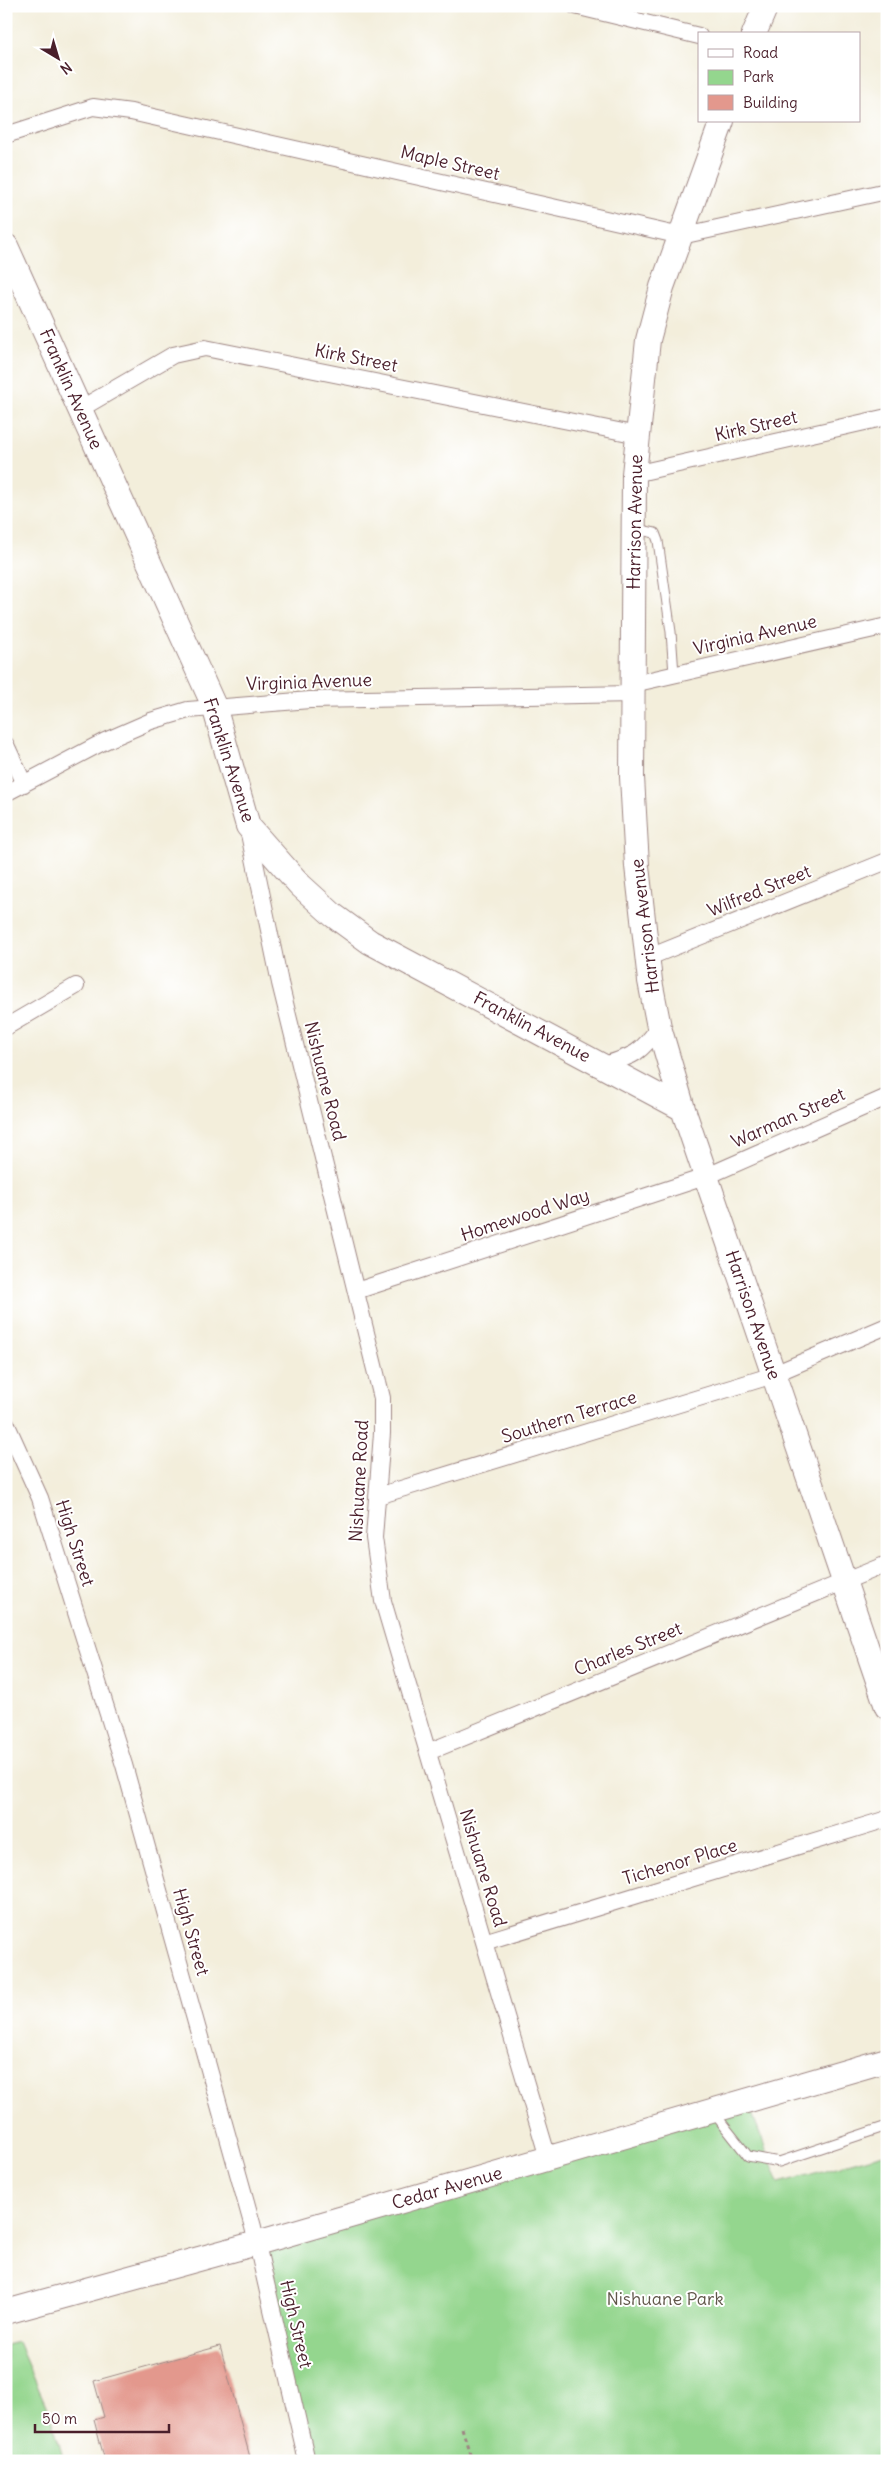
<svg xmlns="http://www.w3.org/2000/svg" width="893" height="2467" viewBox="0 0 893 2467" font-family="Delius,sans-serif">
<rect width="100%" height="100%" fill="#fff"/>
<filter id="ink" filterUnits="userSpaceOnUse"><feTurbulence type="fractalNoise" baseFrequency=".02" numOctaves="2"/><feDisplacementMap in="SourceGraphic" scale="10" xChannelSelector="R" yChannelSelector="G"/><feConvolveMatrix kernelMatrix="1 2 1 2 8 2 1 2 1" color-interpolation-filters="sRGB"/></filter>
<filter id="wash" filterUnits="userSpaceOnUse"><feTurbulence type="fractalNoise" baseFrequency=".0096" numOctaves="4" result="noise"/><feDisplacementMap in="SourceGraphic" scale="20" xChannelSelector="R" yChannelSelector="G"/><feGaussianBlur stdDeviation="1.12" result="paint"/><feColorMatrix in="noise" values="0 0 0 0 0 0 0 0 0 0 0 0 0 0 0 0 0 1.4 0 .05"/><feComposite in="paint" operator="in"/></filter>
<g filter="url(#wash)">
<rect width="100%" height="100%" fill="#f3eedb"/>
<path fill="#94d68e" stroke="#6f7a5c" d="M750 2108 779 2183 887 2153V2461H305L257 2243Z
M18 2342 52 2419 64 2461H6V2345Z"/>
<g id="blocks">
<path fill="#e3988d" d="M220 2346 251 2461H105L94 2420 104 2417 94 2381Z"/>
</g>
</g>
<g filter="url(#ink)">
<use href="#blocks" fill-opacity="0" stroke="#9e8683" stroke-width="1"/>
<g fill="none" stroke-linecap="round" stroke-linejoin="round">
<g stroke="#9e8683" stroke-width="11">
<path id="lane" d="M636 529 655 533 658 541 671 632 674 674
M714 2113 748 2156 779 2162 887 2126"/>
</g>
<g stroke="#9e8683" stroke-width="18">
<path id="street" d="M575 6 699 36
M6 135 93 107 131 112 681 236 887 191
M80 409 173 355 205 348 638 435
M634 474 887 417
M633 684 887 626
M6 745 24 784
M6 793 105 741 151 721 188 710 310 700 633 694
M248 829 280 983 382 1398V1433L374 1538 383 1601 548 2158
M647 958 887 861
M6 1027 76 986
M604 1065C634 1056 641 1053 659 1027
M356 1291 705 1177 887 1097
M6 1423 40 1498 124 1765 253 2227 307 2461
M378 1496 767 1377 887 1326
M428 1752 887 1564
M484 1942 887 1819"/>
</g>
<g stroke="#9e8683" stroke-width="26">
<path id="secondary" d="M754 34 766 6
M722 121 662 287 648 340 634 474 632 777 637 866 650 981 659 1027 683 1109 887 1707
M6 246 214 706 248 826 300 885 333 915 370 942 683 1109
M6 2312 257 2243 887 2060"/>
</g>
<path stroke="#9e8683" stroke-width="3" stroke-dasharray="4 4" stroke-linecap="butt" d="M462 2428 472 2461"/>
<use href="#lane" stroke="#fff" stroke-width="9"/>
<use href="#street" stroke="#fff" stroke-width="16"/>
<use href="#secondary" stroke="#fff" stroke-width="24"/>
</g>
</g>
<g text-anchor="middle" stroke-width="4" stroke-linejoin="round" paint-order="stroke">
<g font-size="18" fill="#4a1f2b" stroke="#fff">
<text transform="translate(450 163) rotate(13)" y="6">Maple Street</text>
<text transform="translate(356 358) rotate(11)" y="6">Kirk Street</text>
<text transform="translate(71 389) rotate(66)" y="6">Franklin Avenue</text>
<text transform="translate(756 426) rotate(-13)" y="6">Kirk Street</text>
<text transform="translate(635 522) rotate(-89)" y="6">Harrison Avenue</text>
<text transform="translate(755 635) rotate(-13)" y="6">Virginia Avenue</text>
<text transform="translate(309 682) rotate(-2)" y="6">Virginia Avenue</text>
<text transform="translate(229 760) rotate(72)" y="6">Franklin Avenue</text>
<text transform="translate(759 891) rotate(-22)" y="6">Wilfred Street</text>
<text transform="translate(645 926) rotate(-97)" y="6">Harrison Avenue</text>
<text transform="translate(532 1027) rotate(28)" y="6">Franklin Avenue</text>
<text transform="translate(325 1081) rotate(76)" y="6">Nishuane Road</text>
<text transform="translate(788 1118) rotate(-24)" y="6">Warman Street</text>
<text transform="translate(525 1215) rotate(-18)" y="6">Homewood Way</text>
<text transform="translate(753 1315) rotate(71)" y="6">Harrison Avenue</text>
<text transform="translate(569 1417) rotate(-17)" y="6">Southern Terrace</text>
<text transform="translate(359 1481) rotate(-87)" y="6">Nishuane Road</text>
<text transform="translate(75 1543) rotate(72)" y="6">High Street</text>
<text transform="translate(628 1649) rotate(-22)" y="6">Charles Street</text>
<text transform="translate(680 1862) rotate(-17)" y="6">Tichenor Place</text>
<text transform="translate(483 1868) rotate(73)" y="6">Nishuane Road</text>
<text transform="translate(191 1932) rotate(74)" y="6">High Street</text>
<text transform="translate(447 2188) rotate(-16)" y="6">Cedar Avenue</text>
<text transform="translate(296 2324) rotate(77)" y="6">High Street</text>
</g>
<g font-size="18" fill="#605649" stroke="#fff">
<text x="665" y="2305">Nishuane Park</text>
</g>
</g>
<rect width="893" height="2467" fill="none" stroke="#fff" stroke-width="25"/>
<rect x="698" y="32" width="162" height="90" fill="#ffffff" stroke="#b7a5aa"/>
<rect x="708" y="49" width="25" height="8" fill="#ffffff" stroke="#b7a5aa"/>
<text x="743" y="58" font-size="15" fill="#4a1f2b">Road</text>
<rect x="708" y="70" width="25" height="15" fill="#94d68e" stroke="#b7a5aa"/>
<text x="743" y="82" font-size="15" fill="#4a1f2b">Park</text>
<rect x="708" y="95" width="25" height="15" fill="#e3988d" stroke="#b7a5aa"/>
<text x="743" y="108" font-size="15" fill="#4a1f2b">Building</text>
<g transform="translate(58 58) rotate(142)" stroke="#ffffff" stroke-width="4" paint-order="stroke">
<path d="M0-4L9 19L0 12L-9 19Z" fill="#4a1f2b"/>
<text y="-8" font-size="14" font-weight="bold" text-anchor="middle" fill="#4a1f2b">N</text>
</g>
<path d="M35 2424v8h134v-8" fill="none" stroke="#4a1f2b" stroke-width="2.5"/>
<text x="42" y="2424" font-size="15" fill="#4a1f2b" stroke="#ffffff" stroke-width="4" paint-order="stroke">50 m</text>
</svg>
